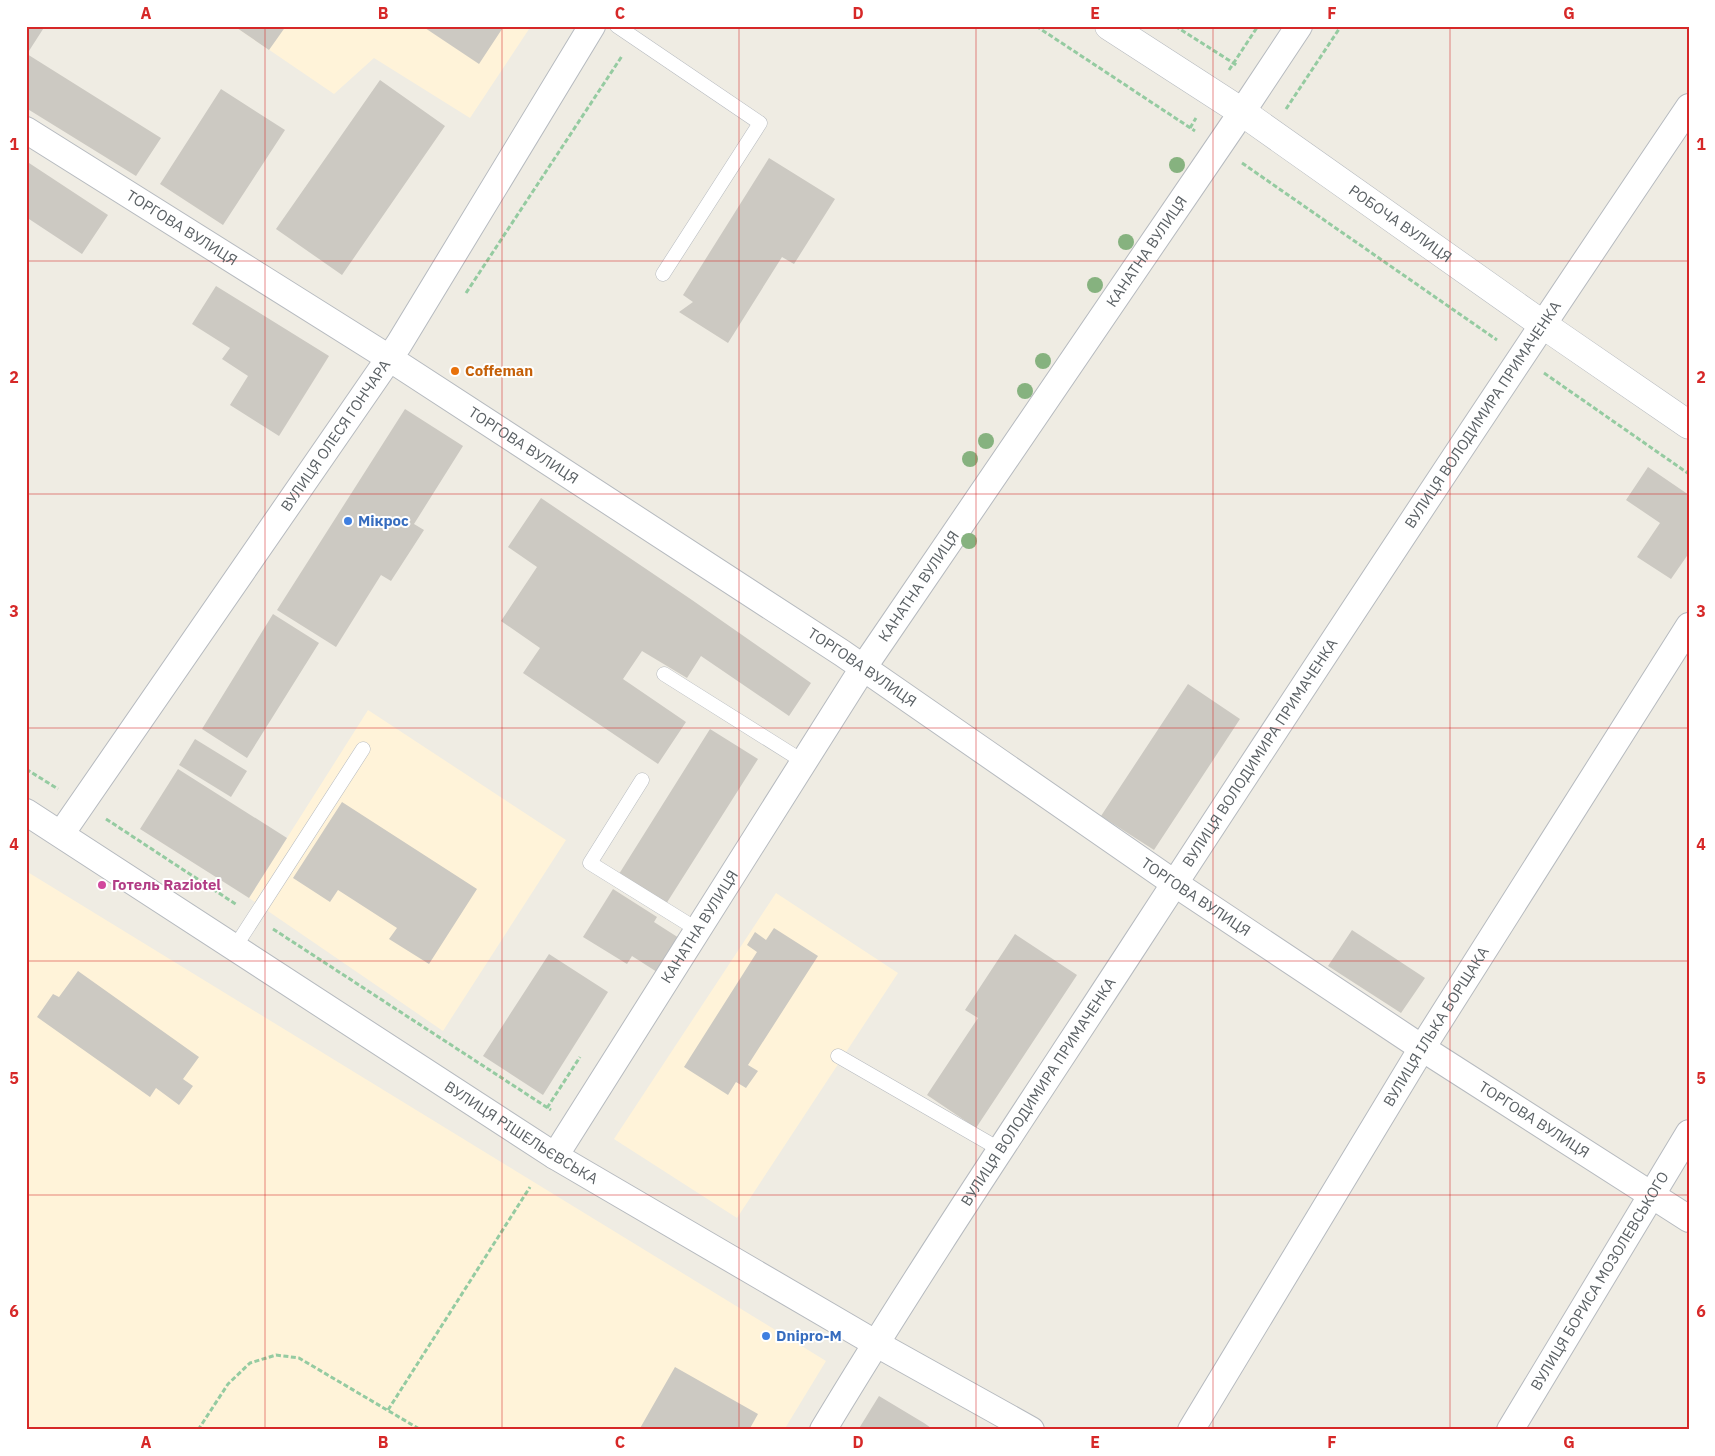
<svg xmlns="http://www.w3.org/2000/svg" width="1715" height="1456" viewBox="0 0 1715 1456" font-family="'IBM Plex Sans',sans-serif">
<rect width="100%" height="100%" fill="#efece3"/>
<path fill="#fff3d9" d="M234 26H531L470 118 374 58 334 94Z
M368 710 566 840 443 1031 249 898Z
M26 871 826 1361 784 1430H26Z
M776 893 898 973 737 1218 614 1139Z"/>
<path fill="#ccc9c2" d="M26 26H45L27 54 161 138 136 176 26 108Z
M234 26H286L269 50Z
M422 26H504L479 64Z
M380 80 445 126 342 275 276 229Z
M221 89 285 130 223 225 160 184Z
M769 158 835 199 794 264 782 257 728 343 679 312 693 302 683 295Z
M26 161 108 215 82 254 26 217Z
M216 286 329 356 279 436 230 405 248 376 222 359 230 348 192 324Z
M405 409 463 446 414 524 424 530 391 581 381 575 336 647 277 610Z
M1648 467 1689 495V553L1671 579 1637 557 1660 523 1626 500Z
M541 498 692 600 811 683 789 716 701 656 687 678 642 651 623 679 686 722 658 764 523 673 540 648 501 621 537 567 508 547Z
M273 614 319 643 247 758 202 729Z
M1188 684 1240 719 1154 850 1101 816Z
M710 729 758 759 666 904 619 874Z
M195 739 247 771 231 797 179 765Z
M178 769 287 838 249 898 140 829Z
M342 802 477 889 429 964 389 939 397 928 338 890 330 902 293 878Z
M613 889 657 917 654 922 679 938 657 972 632 956 627 964 583 937Z
M774 928 818 956 748 1065 758 1071 746 1088 736 1082 728 1095 684 1067 757 952 747 945 755 932 766 940Z
M1352 930 1425 978 1401 1013 1328 966Z
M1015 934 1077 975 976 1128 927 1095 978 1018 965 1010Z
M549 954 608 992 543 1095 483 1056Z
M78 971 199 1057 183 1079 193 1086 179 1105 156 1088 150 1097 37 1017 53 994 59 997Z
M675 1367 758 1414 749 1430H639Z
M879 1396 924 1423 934 1430H858Z"/>
<g fill="none" stroke-linecap="round" stroke-linejoin="round">
<g stroke="#b6babf" stroke-width="15">
<path id="service" d="M617 26 760 123 663 274
M664 674 804 762
M642 780 590 863 698 930
M235 947 363 749
M838 1056 1001 1150"/>
</g>
<g stroke="#b6babf" stroke-width="28">
<g id="minor">
<path id="s1" d="M26 130 389 358 842 653 1174 883 1422 1048 1689 1219"/>
<path id="s2" d="M26 812 555 1156 875 1343 1031 1430"/>
<path id="s3" d="M61 834 399 344 592 26"/>
<path id="s4" d="M555 1156 863 668 1242 112 1299 26"/>
<path id="s5" d="M823 1430C920 1269 1025 1113 1128 955 1313 671 1499 388 1689 107"/>
<path id="s6" d="M1191 1430 1422 1048 1689 626"/>
<path id="s7" d="M1510 1430 1689 1133"/>
</g>
</g>
<g stroke="#b6babf" stroke-width="29">
<g id="tertiary">
<path id="s8" d="M1109 26 1242 112 1542 324 1689 425"/>
</g>
</g>
<path stroke="#95cba1" stroke-width="3" stroke-dasharray="5 2.5" stroke-linecap="butt" d="M1036 26 1195 131
M1175 26 1238 66
M1229 70 1258 26
M1286 109 1341 26
M1190 128 1196 118
M1242 163 1497 340
M466 293 622 56
M1544 373 1689 474
M26 769 58 789
M106 819 237 905
M273 929 551 1110
M547 1108 580 1057
M388 1410 530 1187
M198 1430 228 1384 250 1363 276 1355 299 1358 421 1430"/>
<use href="#service" stroke="#fff" stroke-width="14"/>
<use href="#minor" stroke="#fff" stroke-width="26"/>
<use href="#tertiary" stroke="#fff" stroke-width="28"/>
</g>
<g fill="#86b27f">
<circle cx="1177" cy="165" r="8"/>
<circle cx="1126" cy="242" r="8"/>
<circle cx="1095" cy="285" r="8"/>
<circle cx="1043" cy="361" r="8"/>
<circle cx="1025" cy="391" r="8"/>
<circle cx="986" cy="441" r="8"/>
<circle cx="970" cy="459" r="8"/>
<circle cx="969" cy="541" r="8"/>
</g>
<path fill="none" stroke="#d62828" stroke-width="1" stroke-opacity="0.55" d="M265 26V1430M502 26V1430M739 26V1430M976 26V1430M1213 26V1430M1450 26V1430M26 261H1689M26 494H1689M26 728H1689M26 961H1689M26 1195H1689"/>
<circle fill="#e8710a" stroke="#fff" stroke-width="2" cx="455" cy="371" r="5"/>
<g fill="#3f7fe0" stroke="#fff" stroke-width="2">
<circle cx="348" cy="521" r="5"/>
<circle cx="766" cy="1336" r="5"/>
</g>
<circle fill="#d1479c" stroke="#fff" stroke-width="2" cx="102" cy="885" r="5"/>
<g text-anchor="middle" stroke-width="4" stroke-linejoin="round" paint-order="stroke">
<g font-size="15" fill="#5b6165" stroke="#fff">
<text dy="5" stroke="none"><textPath href="#s8" startOffset="352">РОБОЧА ВУЛИЦЯ</textPath></text>
<text dy="5" stroke="none"><textPath href="#s1" startOffset="184">ТОРГОВА ВУЛИЦЯ</textPath></text>
<text dy="5" stroke="none"><textPath href="#s4" startOffset="1081">КАНАТНА ВУЛИЦЯ</textPath></text>
<text dy="5" stroke="none"><textPath href="#s5" startOffset="1211">ВУЛИЦЯ ВОЛОДИМИРА ПРИМАЧЕНКА</textPath></text>
<text dy="5" stroke="none"><textPath href="#s3" startOffset="484">ВУЛИЦЯ ОЛЕСЯ ГОНЧАРА</textPath></text>
<text dy="5" stroke="none"><textPath href="#s1" startOffset="589">ТОРГОВА ВУЛИЦЯ</textPath></text>
<text dy="5" stroke="none"><textPath href="#s4" startOffset="676">КАНАТНА ВУЛИЦЯ</textPath></text>
<text dy="5" stroke="none"><textPath href="#s1" startOffset="994">ТОРГОВА ВУЛИЦЯ</textPath></text>
<text dy="5" stroke="none"><textPath href="#s5" startOffset="806">ВУЛИЦЯ ВОЛОДИМИРА ПРИМАЧЕНКА</textPath></text>
<text dy="5" stroke="none"><textPath href="#s1" startOffset="1399">ТОРГОВА ВУЛИЦЯ</textPath></text>
<text dy="5" stroke="none"><textPath href="#s4" startOffset="271">КАНАТНА ВУЛИЦЯ</textPath></text>
<text dy="5" stroke="none"><textPath href="#s6" startOffset="472">ВУЛИЦЯ ІЛЬКА БОРЩАКА</textPath></text>
<text dy="5" stroke="none"><textPath href="#s5" startOffset="401">ВУЛИЦЯ ВОЛОДИМИРА ПРИМАЧЕНКА</textPath></text>
<text dy="5" stroke="none"><textPath href="#s1" startOffset="1804">ТОРГОВА ВУЛИЦЯ</textPath></text>
<text dy="5" stroke="none"><textPath href="#s2" startOffset="590">ВУЛИЦЯ РІШЕЛЬЄВСЬКА</textPath></text>
<text dy="5" stroke="none"><textPath href="#s7" startOffset="174">ВУЛИЦЯ БОРИСА МОЗОЛЕВСЬКОГО</textPath></text>
</g>
<g font-size="15" font-weight="bold" fill="#c56008" stroke="#fff" text-anchor="start">
<text x="465" y="376">Coffeman</text>
</g>
<g font-size="15" font-weight="bold" fill="#366cbe" stroke="#fff" text-anchor="start">
<text x="358" y="526">Мікрос</text>
<text x="776" y="1341">Dnipro-M</text>
</g>
<g font-size="15" font-weight="bold" fill="#b23c85" stroke="#fff" text-anchor="start">
<text x="112" y="890">Готель Raziotel</text>
</g>
</g>
<rect width="1715" height="1456" fill="none" stroke="#ffffff" stroke-width="55"/>
<rect x="28" y="28" width="1660" height="1400" fill="none" stroke="#d62828" stroke-width="2"/>
<g font-size="16" text-anchor="middle" font-weight="bold" fill="#d62828">
<text x="146" y="19">A</text>
<text x="383" y="19">B</text>
<text x="620" y="19">C</text>
<text x="858" y="19">D</text>
<text x="1095" y="19">E</text>
<text x="1332" y="19">F</text>
<text x="1569" y="19">G</text>
<text x="14" y="150">1</text>
<text x="1701" y="150">1</text>
<text x="14" y="383">2</text>
<text x="1701" y="383">2</text>
<text x="14" y="617">3</text>
<text x="1701" y="617">3</text>
<text x="14" y="850">4</text>
<text x="1701" y="850">4</text>
<text x="14" y="1084">5</text>
<text x="1701" y="1084">5</text>
<text x="14" y="1317">6</text>
<text x="1701" y="1317">6</text>
<text x="146" y="1448">A</text>
<text x="383" y="1448">B</text>
<text x="620" y="1448">C</text>
<text x="858" y="1448">D</text>
<text x="1095" y="1448">E</text>
<text x="1332" y="1448">F</text>
<text x="1569" y="1448">G</text>
</g>
</svg>
